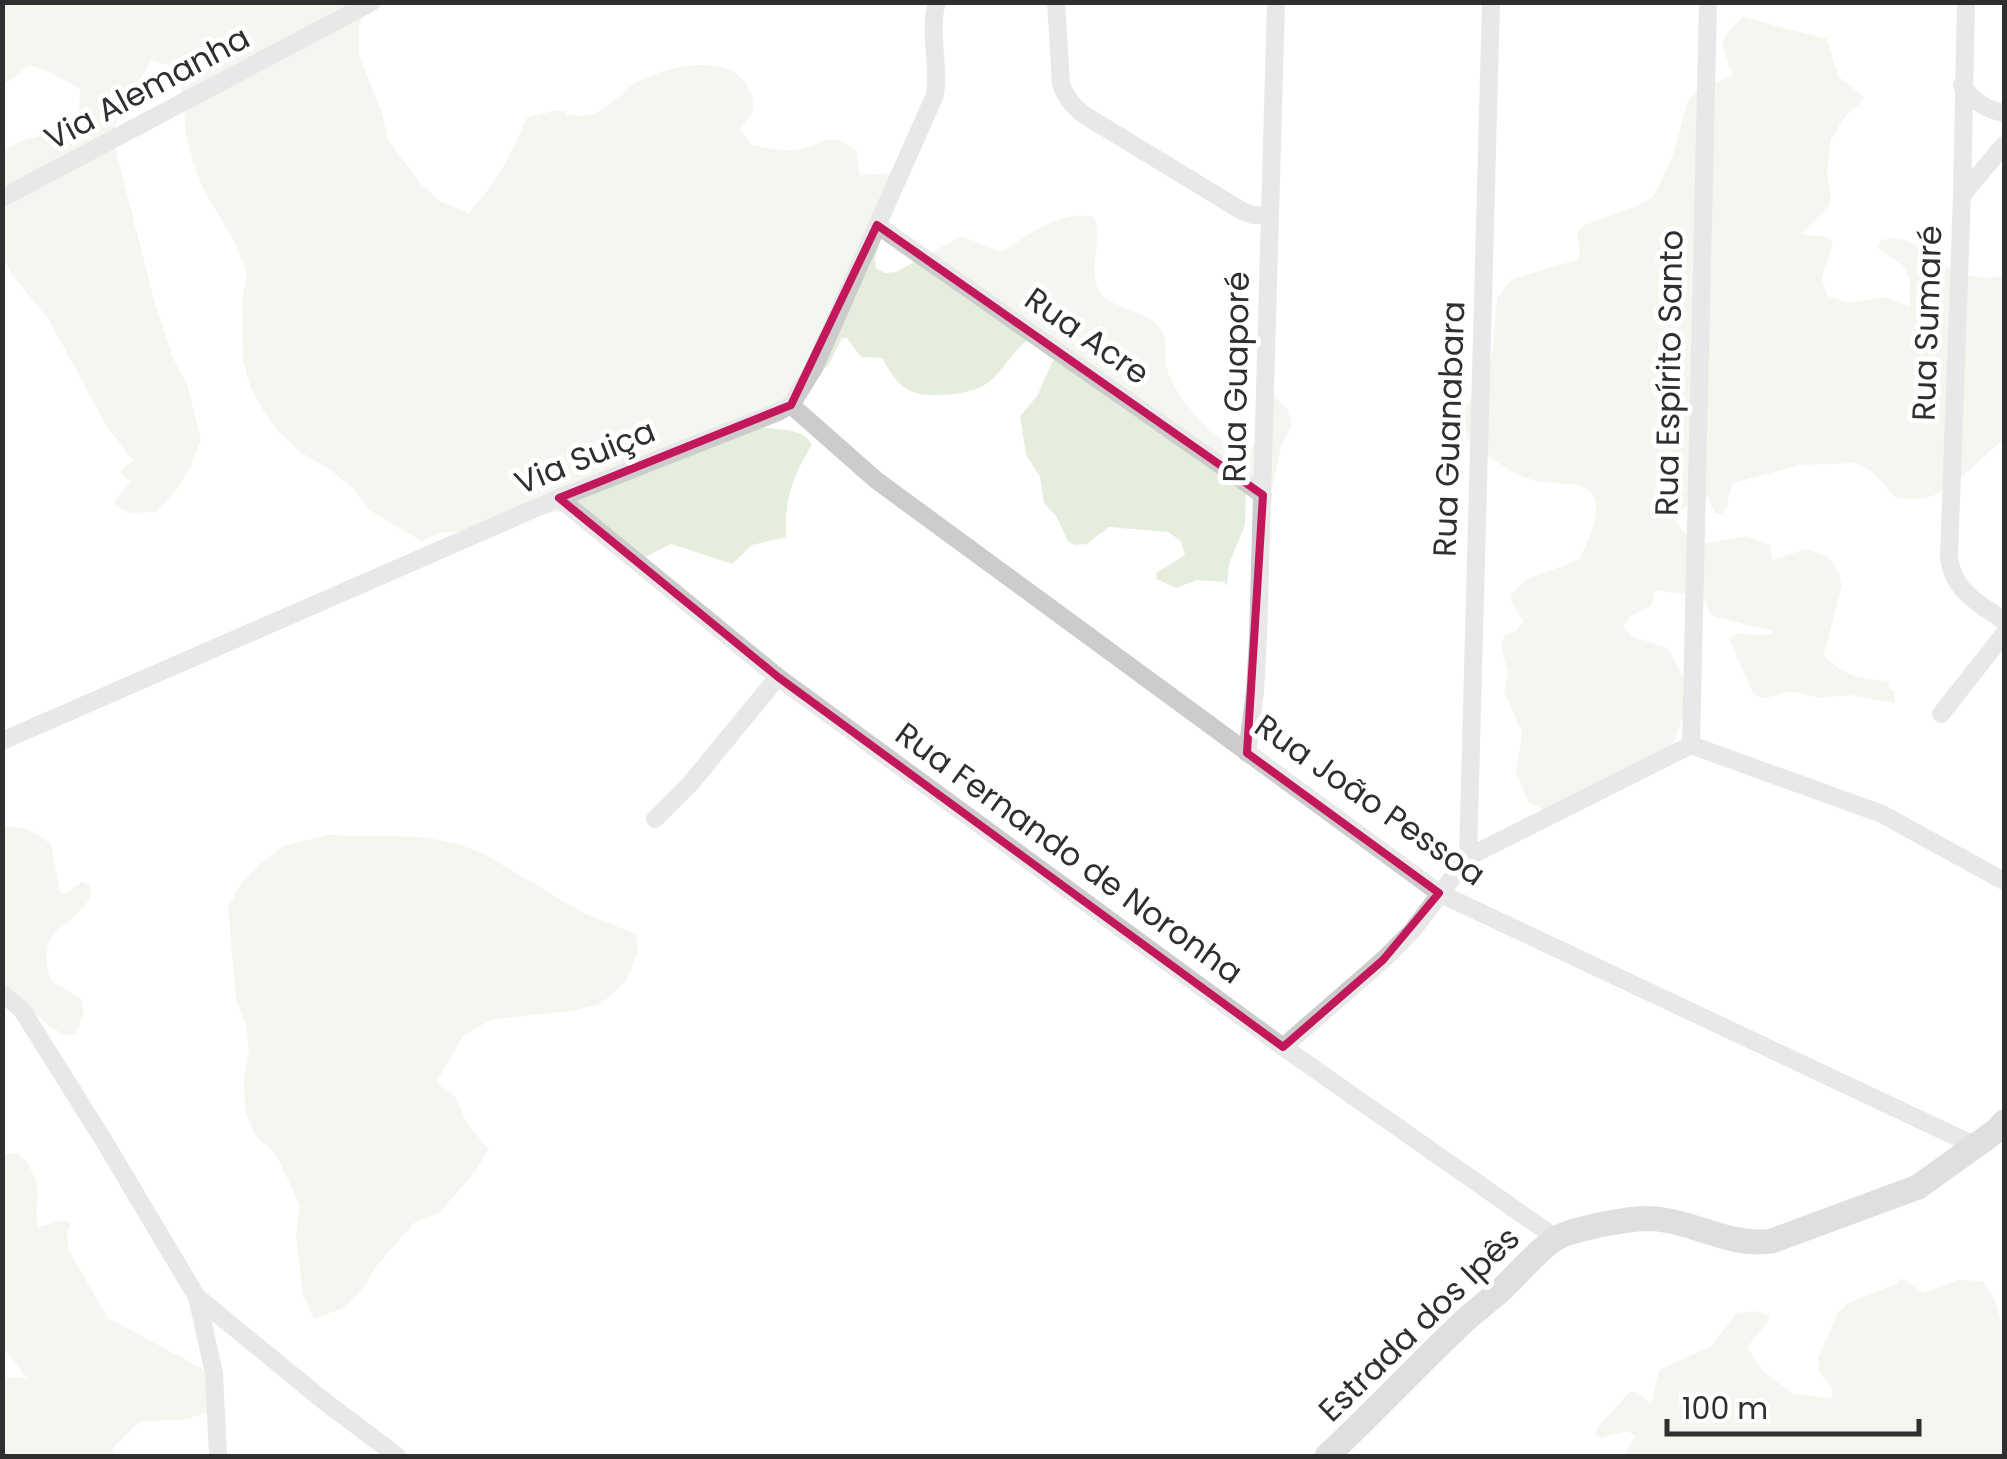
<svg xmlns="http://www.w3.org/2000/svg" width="2007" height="1459" viewBox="0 0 2007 1459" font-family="Poppins,sans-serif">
<rect width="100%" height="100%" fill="#fff"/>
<path fill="#e5eedc" d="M3 3H372L359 25V54L382 114 389 142 422 185 441 202 469 213C494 185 513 153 526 118L553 111H567L565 114C575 116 587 117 596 113 610 107 621 92 634 84 663 67 730 50 748 88 758 109 752 113 740 130L751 145C764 147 780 151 793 150 823 148 824 128 856 150L860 175 901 173 900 188 875 257 876 268 885 273 896 272 962 236 1001 252C1029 235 1059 210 1094 217 1103 239 1089 264 1097 286 1106 310 1145 308 1160 328 1169 340 1164 352 1166 365 1171 391 1209 436 1234 446 1239 448 1244 448 1249 449L1255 445 1263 396H1274L1288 410 1292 425 1281 447 1271 494 1246 491 1245 525 1229 564 1227 586 1224 582 1197 580 1176 588 1157 579 1156 573 1185 555 1181 541 1168 532 1109 527 1087 544 1075 545 1068 541 1056 516 1044 503 1040 477 1026 455 1020 416 1037 396 1055 356 1043 334C1036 338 1028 340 1022 345 1008 358 1000 376 983 386 974 391 963 393 953 394 913 398 901 393 882 358L861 357 847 338H842L828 366 761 421 764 428C782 430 804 428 812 445 793 475 784 500 786 537L752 545 732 564 671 544 645 557 571 511 549 513 488 529 440 533 421 541 369 510 353 488 329 469 299 451 280 433 264 412 250 386 243 359 242 300 247 273 235 243 203 189 192 159 185 131 184 102 176 68 152 60 121 111 112 135 154 300 173 358 187 384 201 439 190 468 174 493 157 512 128 513 114 504 130 481 120 472 133 461 105 423 49 320 12 275 3 257V152L20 141 54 132 79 118 80 89 54 74 30 65 8 82 3 83Z
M1743 17 1827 39 1838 76 1864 97 1860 104 1846 115 1831 139 1827 174 1831 193 1829 206 1801 234 1826 237 1833 242 1822 278 1827 296 1851 303 1884 297 1909 306C1912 268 1908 269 1878 248L1881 240C1911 232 1928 256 1951 269 1966 278 1988 280 2004 275V440C1979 457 1951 496 1920 499 1912 500 1903 498 1896 498L1873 472 1857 463 1800 465 1734 483C1726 493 1731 504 1722 514L1715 513 1707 495 1703 492 1676 515 1678 525 1697 545 1747 536 1770 545 1772 560 1806 549 1827 556 1838 570 1842 585 1824 655C1844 678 1860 678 1889 681L1888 687 1895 692V703L1850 695 1820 698 1789 691 1767 698 1758 697 1752 691 1729 639 1737 634 1768 635 1774 631 1715 617 1710 613 1704 597 1655 590 1652 605 1630 616 1623 626 1631 636 1668 648 1684 678V713L1668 759 1564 810 1543 809 1529 803 1516 773 1522 732 1504 692 1508 672 1501 646 1504 636 1517 630 1523 621 1512 604 1511 594 1527 579 1579 560C1588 542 1612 494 1580 486 1565 482 1548 484 1533 480 1509 473 1486 455 1467 440L1464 411 1492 356 1497 298 1512 279 1576 260 1580 253 1577 233 1582 226 1640 205 1653 197 1672 158 1688 100 1699 90 1732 75 1722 43 1730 29Z
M3 826 28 829 51 844 60 893 66 894 82 882 89 885 92 892C79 930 32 923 51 981L81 999 84 1012 76 1033 66 1036 49 1026 19 999 10 998 3 1010Z
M327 835 425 837 458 844 484 854 585 914 636 934 638 951 626 981 601 1004 571 1011 491 1020 464 1035 437 1081 457 1099 467 1124 489 1149 475 1172 439 1213 414 1223 378 1264 364 1287 345 1307 314 1319 303 1295 299 1261 296 1234 300 1205 275 1153 255 1135 245 1110 244 1079 249 1050 246 1024 236 999 228 907 241 884 260 864 283 846Z
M16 1153C28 1159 38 1180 38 1194 38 1206 34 1215 39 1227L60 1221 71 1222 67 1233 69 1251 108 1318 201 1368 211 1378 214 1398 207 1412 188 1419 139 1422 113 1448 112 1456H3V1377L27 1378 5 1350 3 1316V1155Z
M1901 1278 1924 1293 1958 1280 1983 1281 1994 1298 2004 1329V1456H1624L1635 1436 1627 1431 1601 1438 1595 1435 1596 1429 1630 1392H1637L1651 1404 1659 1370 1712 1346 1736 1313 1755 1311 1770 1316 1766 1325 1747 1347 1763 1371 1793 1394 1831 1398 1833 1390 1820 1372 1818 1358 1838 1313 1848 1303 1898 1283Z"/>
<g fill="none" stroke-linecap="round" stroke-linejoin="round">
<path stroke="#ccc" stroke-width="18" d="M1056 2 1061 84C1066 98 1074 108 1086 116L1242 211 1253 215H1270
M1966 2 1962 195 1949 556C1952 591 1979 603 2004 621
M1962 85C1973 101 1986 110 2004 113
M1962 195 2004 145
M2 198 372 2
M877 225 1263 495
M791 405 876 480 1439 893 1976 1146
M559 498 778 677 1283 1047 1556 1238
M1941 714 2004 634
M2 741 559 498 778 412 791 405 814 368 935 95C940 64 928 33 937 2
M1691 745 1708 2
M1691 745 1882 814 2004 881
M1247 753 1255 691 1258 638 1276 2
M655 819 691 783 778 677
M1468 857 1491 2
M2 993 22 1010 104 1141 197 1297 324 1401 397 1456
M1283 1047 1383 960 1412 931 1468 857 1691 745
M197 1297 214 1373 218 1456"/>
<path stroke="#b9b9b9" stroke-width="25" d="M1327 1456C1372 1414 1414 1369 1458 1327 1471 1314 1486 1303 1499 1292 1515 1277 1539 1249 1555 1239 1571 1229 1618 1221 1637 1219 1685 1214 1723 1248 1772 1241L1918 1187 1996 1131 2004 1122"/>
</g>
<path d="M0 0H2007V1459H0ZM877 225 1263 495 1247 753 1439 893 1383 960 1283 1047 778 677 559 498 791 405Z" fill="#fff" fill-opacity=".55" fill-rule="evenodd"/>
<path fill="none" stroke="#c2185b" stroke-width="8" stroke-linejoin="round" d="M877 225 1263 495 1247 753 1439 893 1383 960 1283 1047 778 677 559 498 791 405Z"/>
<g text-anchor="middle" stroke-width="10" stroke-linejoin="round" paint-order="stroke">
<g font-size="32" fill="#2f2f2f" stroke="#fff">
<text transform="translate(147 88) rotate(-28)" y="11">Via Alemanha</text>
<text transform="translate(1927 323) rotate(-88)" y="11">Rua Sumaré</text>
<text transform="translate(1087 336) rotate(35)" y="11">Rua Acre</text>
<text transform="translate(1669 373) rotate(-89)" y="11">Rua Espírito Santo</text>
<text transform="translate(1236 377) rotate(-89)" y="11">Rua Guaporé</text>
<text transform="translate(1449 429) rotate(-88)" y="11">Rua Guanabara</text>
<text transform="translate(585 457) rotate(-22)" y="11">Via Suiça</text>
<text transform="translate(1370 800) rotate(35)" y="11">Rua João Pessoa</text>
<text transform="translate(1069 853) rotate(36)" y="11">Rua Fernando de Noronha</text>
<text transform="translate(1419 1324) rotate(-44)" y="11">Estrada dos Ipês</text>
</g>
</g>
<rect width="2007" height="1459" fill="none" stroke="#2f2f2f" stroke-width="10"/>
<path d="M1667 1419v15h252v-15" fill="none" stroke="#2f2f2f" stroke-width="5"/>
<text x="1682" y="1419" font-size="30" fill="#2f2f2f" stroke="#ffffff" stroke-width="8" paint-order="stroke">100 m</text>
</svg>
